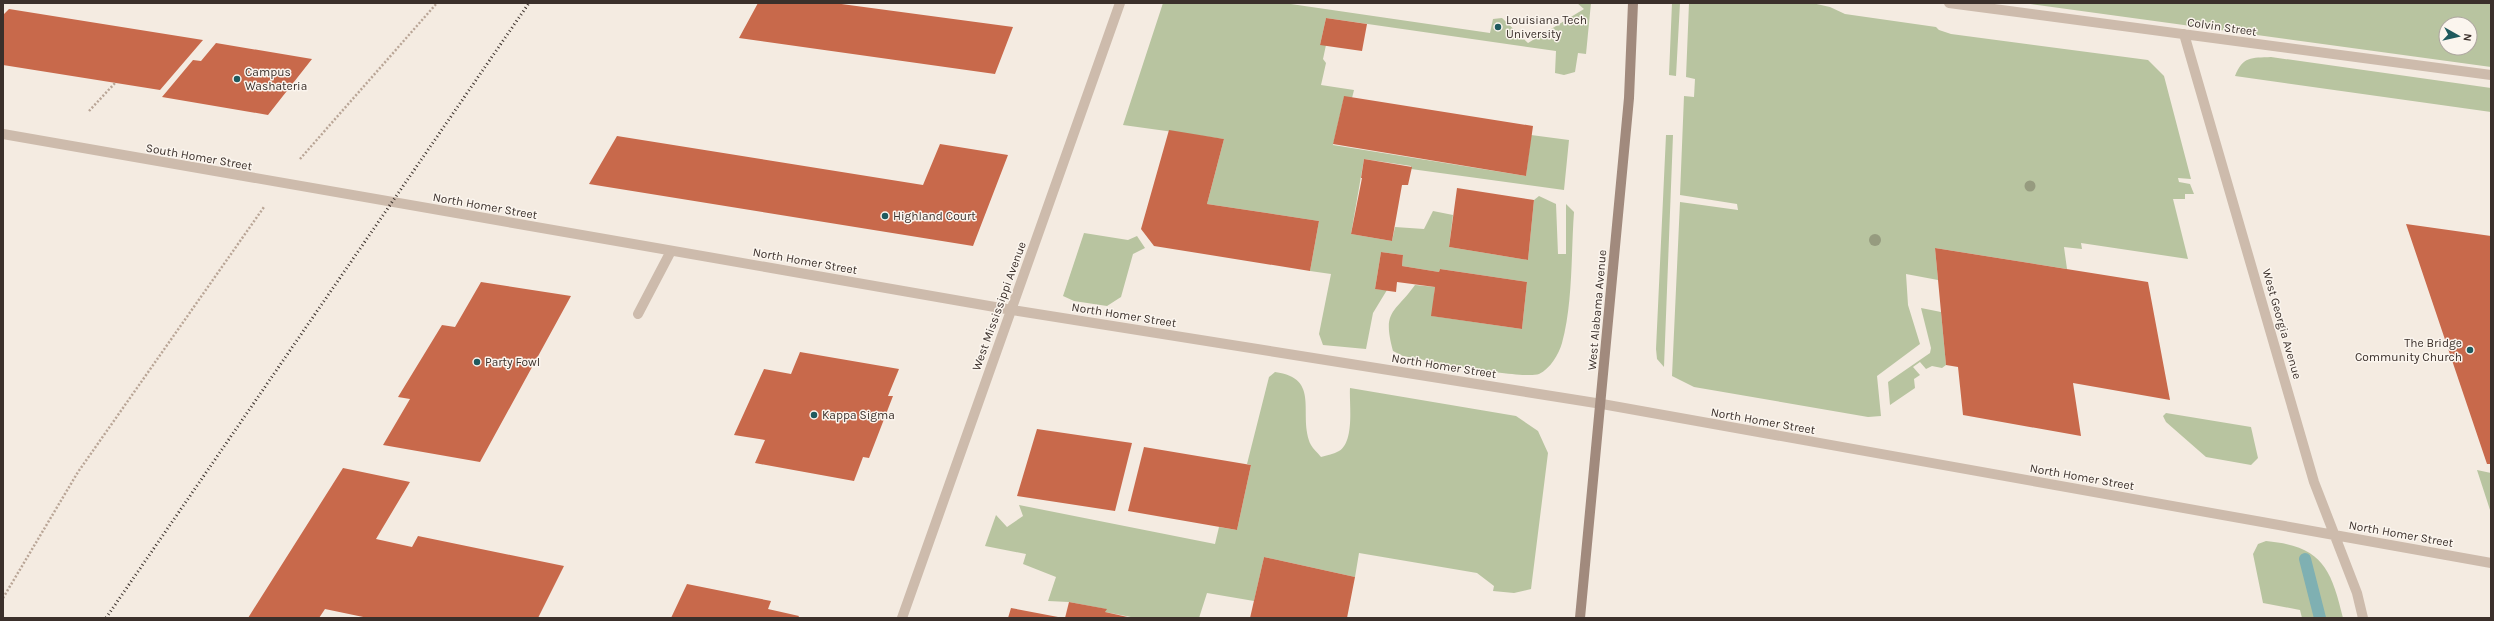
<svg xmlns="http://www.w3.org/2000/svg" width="2494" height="621" viewBox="0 0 2494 621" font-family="Karla,sans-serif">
<rect width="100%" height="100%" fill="#f4ebe1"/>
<path fill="#b8c4a0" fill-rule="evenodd" d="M1163 3H1284L1490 33 1493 19 1502 18 1528 43 1584 9 1577 3H1591L1586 54 1578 53 1575 72 1564 75 1555 73 1556 51 1326 18 1320 45H1326L1323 59 1326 63 1321 85 1354 90 1352 98 1344 97 1333 145 1526 176 1531 135 1569 140 1564 190 1411 169V166L1364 159 1351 234 1392 241 1395 227 1424 229 1433 211 1453 215 1449 247 1528 260 1534 200 1539 196 1556 204 1558 254H1566V204L1574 212C1571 253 1573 303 1562 343 1559 354 1550 369 1539 374 1523 380 1425 360 1403 356L1393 351C1382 310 1394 314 1415 285L1435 287 1432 316 1522 329 1527 282 1440 269 1439 272 1402 266 1403 255 1381 252 1375 289 1387 290 1373 313 1366 349 1323 345 1319 334 1331 274 1310 271 1319 221 1207 204 1224 139 1123 125Z
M1672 3H1680L1676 76 1669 75Z
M1689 3H1812L1830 7 1845 14 1936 27 1939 30 1951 34 2148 60 2164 76 2191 179 2178 178 2179 182 2190 184 2194 194H2185V199H2173L2188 259 2081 243 2082 249 2064 247 2067 269 1935 248 1938 280 1906 274 1908 305 1920 344 1877 376 1881 416 1868 417 1694 387 1672 376 1680 202 1738 210 1737 204 1680 195 1684 96 1694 97 1695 79 1686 77Z
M2023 3H2491V67ZM2446 24H2470V48H2446Z
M2271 57 2491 88V112L2235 76C2243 56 2251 58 2271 57Z
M1666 135H1673L1664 367 1657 359 1656 349Z
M1084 233 1128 240 1137 236 1145 248 1133 254 1121 297 1107 306 1074 301 1063 296Z
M1921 308 1941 312 1946 365 1942 368 1932 366 1926 369 1920 362 1913 367 1920 375 1914 379 1915 388 1890 405 1888 382 1930 353 1931 348Z
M1275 372C1322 378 1297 415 1311 445 1313 449 1318 453 1321 457 1327 455 1334 454 1339 451 1355 441 1349 404 1350 388L1516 416 1538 431 1548 453 1531 589 1514 593 1493 591 1494 586 1477 573 1359 553 1355 577 1264 557 1254 601 1207 593 1199 618H1136L1105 612 1106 609 1069 602 1048 601 1056 577 1023 564 1026 554 985 546 996 515 1007 527 1023 516 1019 505 1215 544 1219 527 1237 530 1251 465 1247 464 1269 377Z
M2166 413 2251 427 2258 458 2251 465 2206 457 2166 422 2163 416Z
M2477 470 2491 473V513Z
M2266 541C2322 546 2331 568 2343 618H2302L2300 610 2263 603 2253 554 2258 544Z"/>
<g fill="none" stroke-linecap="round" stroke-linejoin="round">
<path stroke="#7fb0b2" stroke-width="12" d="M2305 559 2320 618"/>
</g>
<path fill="#c8694b" d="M758 3H834L1013 27 995 74 739 38Z
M9 9 203 40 160 90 3 65V15Z
M1326 18 1367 24 1362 51 1320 45Z
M216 43 312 59 268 115 162 97 193 60 201 61Z
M1344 96 1533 126 1526 176 1333 144Z
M1169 130 1224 139 1207 204 1319 221 1310 271 1154 246 1141 229Z
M617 136 923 185 940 144 1008 155 973 246 589 184Z
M1364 159 1412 167 1408 185H1402L1392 241 1351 234 1362 178H1361Z
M1457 188 1534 200 1528 260 1449 247Z
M2406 224 2491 236V464H2487Z
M1935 248 2148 282 2170 400 2073 383 2081 436 1963 415 1958 367 1946 365Z
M1381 252 1403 255 1402 266 1439 272 1440 269 1527 282 1522 329 1431 316 1435 287 1397 282 1396 292 1375 289Z
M481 282 571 296 480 462 383 445 410 399 398 397 442 325 455 327Z
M800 352 899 369 888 396H893L869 458 863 457 854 481 755 463 765 440 734 435 764 369 791 374Z
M1037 429 1132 443 1115 511 1017 496Z
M1144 447 1251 465 1237 530 1128 511Z
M343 468 410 482 376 539 412 547 418 536 564 566 538 618H368L325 609 319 618H248Z
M1264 557 1355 577 1347 618H1250Z
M687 584 771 601 768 609 799 616 798 618H671Z
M1069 602 1107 609 1105 612 1132 618H1065Z
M1011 608 1058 617V618H1008Z"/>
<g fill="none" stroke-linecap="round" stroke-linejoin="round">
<path stroke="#b9a596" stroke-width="2.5" stroke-dasharray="2 2" stroke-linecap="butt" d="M89 111 115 83
M300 159 437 3
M3 598 78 472 264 207"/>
<path stroke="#cdbbac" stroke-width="10" d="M638 314 671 251"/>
<path stroke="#cdbbac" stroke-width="10" d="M1949 3 2491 75
M2184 34 2314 482 2357 593 2363 618
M3 134 1012 310 1602 404 2491 563
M902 618 1120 3"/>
<path stroke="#a18a7d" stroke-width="10" d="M1580 618 1629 98 1633 3"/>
<path stroke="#3b302b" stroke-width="3" stroke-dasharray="1 3" stroke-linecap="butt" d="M106 618 529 3"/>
</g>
<g fill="#969b7f">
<circle cx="2030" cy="186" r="5.5"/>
<circle cx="1875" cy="240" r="6"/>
</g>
<g fill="#1f5a5e" stroke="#fbf5ee" stroke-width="1.5">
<circle cx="1498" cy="27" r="4"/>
<circle cx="237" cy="79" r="4"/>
<circle cx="885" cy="216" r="4"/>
<circle cx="2470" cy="350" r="4"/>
<circle cx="477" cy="362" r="4"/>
<circle cx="814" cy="415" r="4"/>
</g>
<g text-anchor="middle" stroke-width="3" stroke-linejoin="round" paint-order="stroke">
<g font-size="12" fill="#3b302b" stroke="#fbf5ee" text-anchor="start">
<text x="1506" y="24">Louisiana Tech<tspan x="1506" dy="14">University</tspan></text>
<text x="245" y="76">Campus<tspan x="245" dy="14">Washateria</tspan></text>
<text x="893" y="220">Highland Court</text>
<text x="2462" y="347" text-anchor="end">The Bridge<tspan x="2462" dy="14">Community Church</tspan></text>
<text x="485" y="366">Party Fowl</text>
<text x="822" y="419">Kappa Sigma</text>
</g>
<g font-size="12" fill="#3b302b" stroke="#fbf5ee">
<text transform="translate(2222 27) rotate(8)" y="4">Colvin Street</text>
<text transform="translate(199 157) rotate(10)" y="4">South Homer Street</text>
<text transform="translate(485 206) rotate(10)" y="4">North Homer Street</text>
<text transform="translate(805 261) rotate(10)" y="4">North Homer Street</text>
<text transform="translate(999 306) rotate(-70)" y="4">West Mississippi Avenue</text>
<text transform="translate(1597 310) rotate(-85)" y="4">West Alabama Avenue</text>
<text transform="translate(1124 315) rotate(9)" y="4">North Homer Street</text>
<text transform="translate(2282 324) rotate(74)" y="4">West Georgia Avenue</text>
<text transform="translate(1444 366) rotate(9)" y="4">North Homer Street</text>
<text transform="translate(1763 421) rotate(10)" y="4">North Homer Street</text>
<text transform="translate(2082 477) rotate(10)" y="4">North Homer Street</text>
<text transform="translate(2401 534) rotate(10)" y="4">North Homer Street</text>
</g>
</g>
<rect width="2494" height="621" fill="none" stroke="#3b302b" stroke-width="8"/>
<g transform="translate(2458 36) rotate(98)"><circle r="19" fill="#fbf5ee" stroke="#aea6a0"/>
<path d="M0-3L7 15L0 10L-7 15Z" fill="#1f5a5e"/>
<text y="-6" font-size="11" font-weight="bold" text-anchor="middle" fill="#3b302b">N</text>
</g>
</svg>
